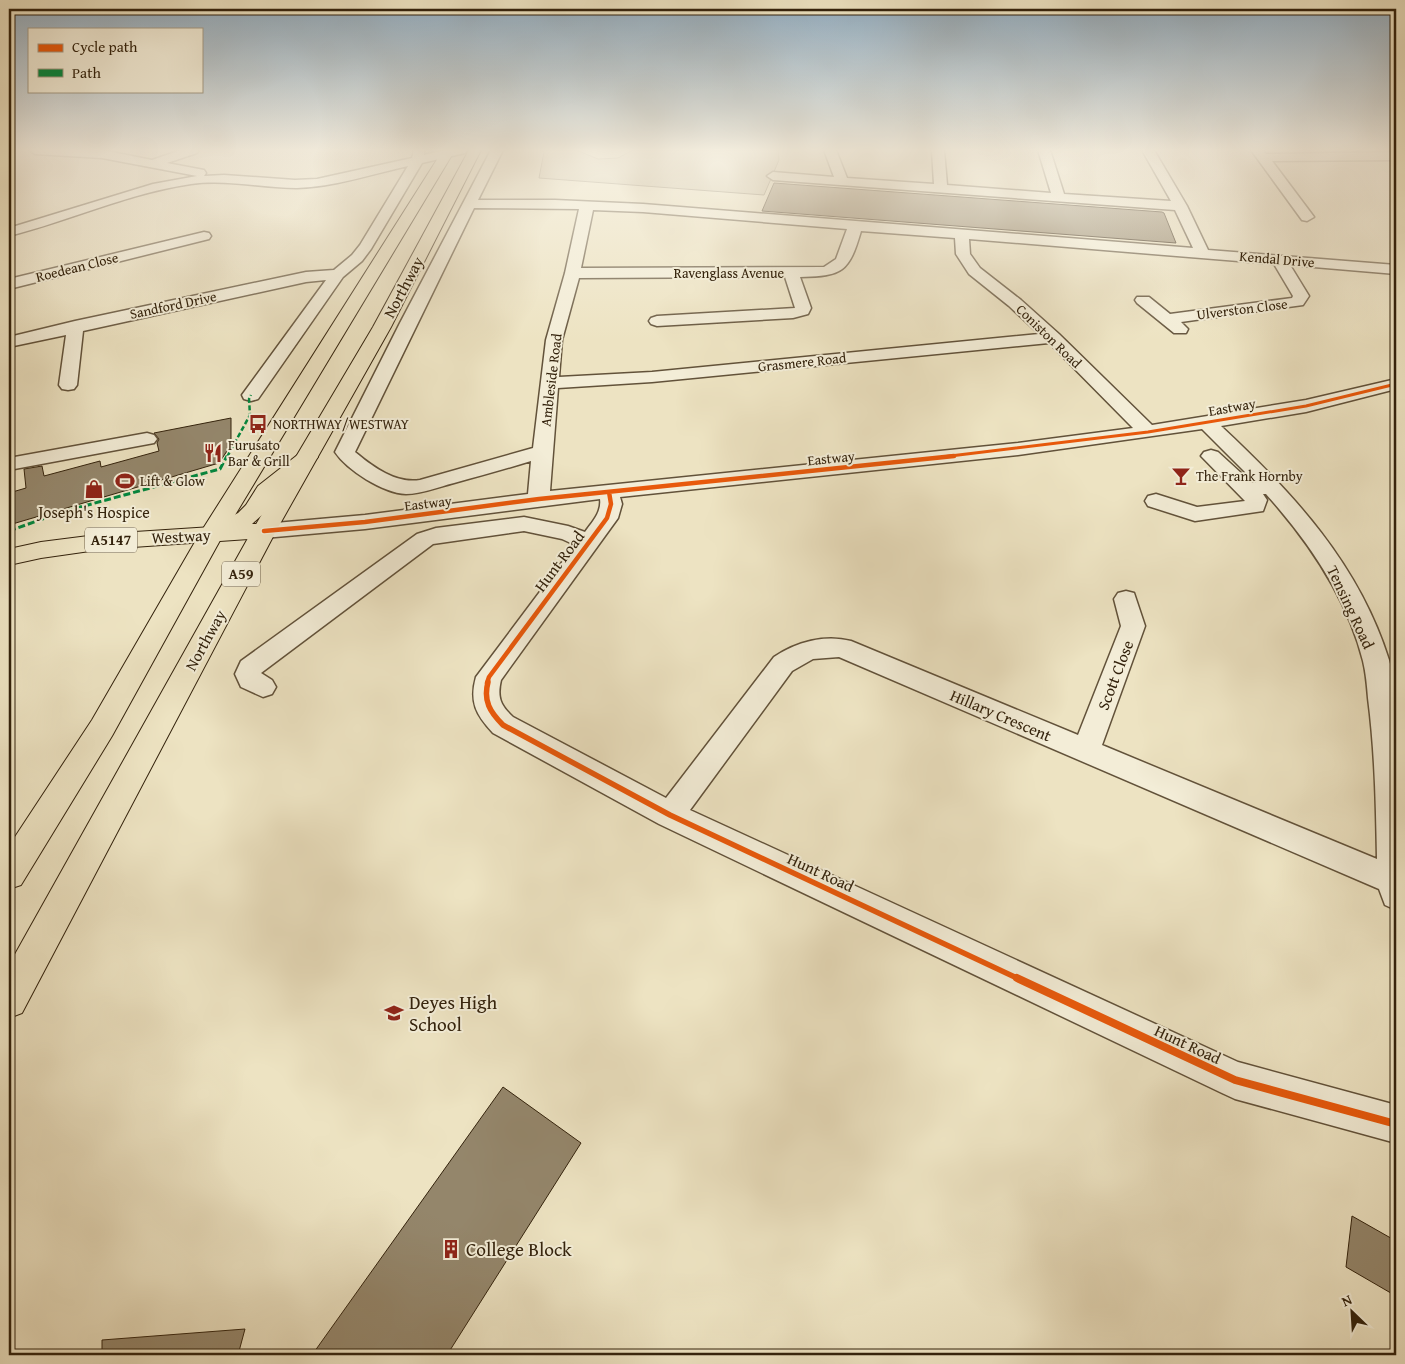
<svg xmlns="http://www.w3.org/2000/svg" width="1405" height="1364" viewBox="0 0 1405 1364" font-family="'Gentium Book Plus',serif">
<rect width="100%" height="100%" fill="#ede3c2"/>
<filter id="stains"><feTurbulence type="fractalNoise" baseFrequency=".004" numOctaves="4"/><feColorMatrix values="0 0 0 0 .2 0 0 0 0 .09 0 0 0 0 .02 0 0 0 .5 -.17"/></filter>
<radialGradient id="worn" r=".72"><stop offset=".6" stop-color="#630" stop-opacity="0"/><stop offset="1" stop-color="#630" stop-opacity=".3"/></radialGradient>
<path fill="#cdc2a3" stroke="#807258" d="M540 150H576L598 159 618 158 633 150H778L779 160 764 195 539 178 544 152Z"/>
<path fill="#94866b" stroke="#33220c" d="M774 183 1162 212 1164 213 1176 243 762 211Z
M231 418V445L219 463 9 525V493L26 488 24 469 42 466 44 476 100 461 101 467 159 451 157 443 159 439 154 433Z
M503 1087 581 1143 447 1355H312Z
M1352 1216 1396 1241V1296L1346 1267Z
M245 1329 238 1355H102V1340Z"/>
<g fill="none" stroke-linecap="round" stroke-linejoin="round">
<g stroke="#62523a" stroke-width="3">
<path id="minor" d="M29 150H102L152 160 181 150H199L197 153 167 163 204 170 206 173 204 176 224 175 295 180 317 179 412 158 414 150H424V155L445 150H467L465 153 422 163 371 249 362 261 343 277 258 399 251 401 244 399 242 395 326 280 306 282 83 331 77 385 74 389 68 390 62 389 59 385 66 335 9 347V337L75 321 306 272 334 270 352 255 360 245 408 166C372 174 334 187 297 188 262 188 226 179 191 184 129 193 69 221 9 236V228L153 184 197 176 102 158 35 154Z
M491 150H503L478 200H555L643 204 1193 248 1175 210 773 180 767 176 773 172 834 177 824 150H836L847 178 934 184 932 150H944L947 185 1051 193 1038 150H1050L1064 194 1171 201 1142 150H1154L1187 206 1208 250 1396 265V274L1290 265 1309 296 1303 305 1181 322 1188 329 1186 333H1174L1137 303 1135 300 1137 297H1149L1170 314 1292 298 1293 296 1274 264 969 239 970 254 980 268 1021 300 1059 334 1152 425 1306 400 1396 379V389L1306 412 1221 426C1293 493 1359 564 1389 660 1399 695 1396 733 1396 769 1396 816 1396 863 1396 910L1385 905 1379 889 839 657 813 659 792 671 690 810 1238 1062 1396 1105V1143L1235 1099 1222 1093 659 824 493 733C476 715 469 702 476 677L575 545 562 539 524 531 433 544 261 673 272 680 276 687 272 694 263 697 241 687 235 674 241 661 417 534 436 528 524 517 568 526 585 532C592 522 602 512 600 499L365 529 264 538 256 536 253 531 256 526 264 524 365 515 528 494 531 461C505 469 480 476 454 483 438 487 422 494 406 494 383 493 347 470 335 452L400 323ZM474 208 579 209 565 273 546 340 533 448 420 480C396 484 373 467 355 452ZM593 210 643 212 847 229 836 259 824 267 581 268ZM861 231 955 238 956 254 969 274 1009 306 1039 334 652 372 559 377 562 340 579 278 785 277 795 308 657 316 651 318 649 321 651 324 657 326 793 318 808 314 811 308 800 277C843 276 849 272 861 231ZM1049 343 1133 428 1018 443 550 491 558 388 652 382ZM1202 429 1256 483H1252L1218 452 1211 450 1204 452 1201 456 1245 501 1197 507 1156 494 1148 496 1145 501 1148 506 1195 521 1263 511 1267 500 1263 494H1266C1309 542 1347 597 1363 661 1366 673 1367 686 1368 698 1375 752 1376 805 1377 859L1102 745 1145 626 1134 593 1126 591 1118 593 1114 599 1121 626 1078 735 851 641C825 634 796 642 774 657L666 798 513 717C500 705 497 697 501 680L618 518 622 504 620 497 1018 455Z
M1251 150H1263L1266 154 1396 152V160L1272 161 1314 217 1307 221 1302 220Z
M204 232 209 233 211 236 209 239 9 289V279Z
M147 433 154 435 157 439 154 443 9 470V458Z"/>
</g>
<g stroke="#33220c" stroke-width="2">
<path id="major" d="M307 451 314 453 318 457 314 461 275 495 263 514 252 524H264L272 526 276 531 272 536 264 538 104 549 41 558 9 565V549L41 542 104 534 212 527 238 513 246 505 258 486 300 453Z"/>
</g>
<g stroke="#33220c" stroke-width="2">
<path id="highway" d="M443 150H455L223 535 112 736 21 885 9 889V846L92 720 199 535Z
M469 150H481L391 327 276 531 22 1013 9 1018V965L252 531 373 327Z"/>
</g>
<use href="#minor" fill="#f3edd7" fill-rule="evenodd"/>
<use href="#major" fill="#ede3c2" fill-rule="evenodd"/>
<use href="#highway" fill="#ede3c2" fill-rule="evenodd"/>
<path stroke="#00873e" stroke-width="2.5" stroke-dasharray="5 2.5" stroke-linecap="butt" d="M227 457 250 415 249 399 251 395"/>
<path stroke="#00873e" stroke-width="3" stroke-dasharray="7 3" stroke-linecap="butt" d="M9 531 62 512 220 469 227 456"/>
<g stroke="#f3edd7" stroke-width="5">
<path id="cycleway-far3" d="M942 457 1148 432 1306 406 1396 384"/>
</g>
<g stroke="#f3edd7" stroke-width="7">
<path id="cycleway-far2" d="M264 531 365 522 539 499 954 456
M487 683 489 677 607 518 611 504 609 492"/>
</g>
<g stroke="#f3edd7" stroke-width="9">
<path id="cycleway-far1" d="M488 682C483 701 490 712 503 725L670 815 1019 979"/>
</g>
<g stroke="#f3edd7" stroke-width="11">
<path id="cycleway" d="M1017 978 1235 1080 1396 1124"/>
</g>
<use href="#cycleway-far3" stroke="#e8590c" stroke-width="3"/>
<use href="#cycleway-far2" stroke="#e8590c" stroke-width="4.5"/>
<use href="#cycleway-far1" stroke="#e8590c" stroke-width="5.5"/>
<use href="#cycleway" stroke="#e8590c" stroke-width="8"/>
</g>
<linearGradient id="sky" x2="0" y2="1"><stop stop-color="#91acc0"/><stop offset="0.44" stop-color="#f7f2e4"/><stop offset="1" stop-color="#f7f2e4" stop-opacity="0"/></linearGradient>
<rect width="1405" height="341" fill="url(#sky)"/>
<defs>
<g id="bus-bare" transform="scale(1.5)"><path d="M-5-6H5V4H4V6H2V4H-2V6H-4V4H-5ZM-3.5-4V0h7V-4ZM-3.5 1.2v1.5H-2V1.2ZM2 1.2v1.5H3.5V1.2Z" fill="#8f2418" stroke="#f3edd7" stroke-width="2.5" paint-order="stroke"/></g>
<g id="restaurant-bare" transform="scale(1.5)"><path d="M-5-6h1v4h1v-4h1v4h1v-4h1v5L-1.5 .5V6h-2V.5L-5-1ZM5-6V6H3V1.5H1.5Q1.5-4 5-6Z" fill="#8f2418" stroke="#f3edd7" stroke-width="2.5" paint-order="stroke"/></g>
<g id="bar-bare" transform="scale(1.5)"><path d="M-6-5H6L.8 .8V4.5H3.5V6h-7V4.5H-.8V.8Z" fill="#8f2418" stroke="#f3edd7" stroke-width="2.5" paint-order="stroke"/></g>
<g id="stadium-bare" transform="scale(1.5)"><path d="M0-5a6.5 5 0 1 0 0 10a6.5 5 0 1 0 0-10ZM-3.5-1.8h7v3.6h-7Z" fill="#8f2418" stroke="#f3edd7" stroke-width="2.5" paint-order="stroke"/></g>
<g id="shop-bare" transform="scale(1.5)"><path d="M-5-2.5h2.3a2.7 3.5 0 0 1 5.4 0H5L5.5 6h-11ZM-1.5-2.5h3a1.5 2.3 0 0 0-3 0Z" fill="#8f2418" stroke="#f3edd7" stroke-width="2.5" paint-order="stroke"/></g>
<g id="school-bare" transform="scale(1.5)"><path d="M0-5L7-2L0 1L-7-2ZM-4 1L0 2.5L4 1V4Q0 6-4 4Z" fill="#8f2418" stroke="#f3edd7" stroke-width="2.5" paint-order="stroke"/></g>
<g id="building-bare" transform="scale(1.5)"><path d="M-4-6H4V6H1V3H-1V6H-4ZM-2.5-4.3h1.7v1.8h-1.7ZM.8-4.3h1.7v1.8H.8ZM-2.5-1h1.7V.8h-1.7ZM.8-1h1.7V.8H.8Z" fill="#8f2418" stroke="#f3edd7" stroke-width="2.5" paint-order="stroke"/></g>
</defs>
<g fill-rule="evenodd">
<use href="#bus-bare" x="258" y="424"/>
<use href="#restaurant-bare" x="213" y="453"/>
<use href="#bar-bare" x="1181" y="476"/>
<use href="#stadium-bare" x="125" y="481"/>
<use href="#shop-bare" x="94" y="489"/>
<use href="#school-bare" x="394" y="1013"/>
<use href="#building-bare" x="451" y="1249"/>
</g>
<g text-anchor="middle" stroke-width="4" stroke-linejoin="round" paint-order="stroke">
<g font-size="14" fill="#33220c" stroke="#f3edd7">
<text transform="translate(1277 259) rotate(5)" y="5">Kendal Drive</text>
<text transform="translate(77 267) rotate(-14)" y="5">Roedean Close</text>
<text x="729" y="278">Ravenglass Avenue</text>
<text transform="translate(173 305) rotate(-12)" y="5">Sandford Drive</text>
<text transform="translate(1242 309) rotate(-7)" y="5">Ulverston Close</text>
<text transform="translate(1049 336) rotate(44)" y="5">Coniston Road</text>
<text transform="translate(802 362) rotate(-6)" y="5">Grasmere Road</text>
<text transform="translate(551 380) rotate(-83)" y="5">Ambleside Road</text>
<text transform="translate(1232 407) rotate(-10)" y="5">Eastway</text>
<text transform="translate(831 458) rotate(-6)" y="5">Eastway</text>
<text transform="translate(428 503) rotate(-7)" y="5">Eastway</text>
</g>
<g font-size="14" fill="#33220c" stroke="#f3edd7" text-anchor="start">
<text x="273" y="429">NORTHWAY/WESTWAY</text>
<text x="228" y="450">Furusato<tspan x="228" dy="16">Bar &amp; Grill</tspan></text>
<text x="1196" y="481">The Frank Hornby</text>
<text x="140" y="486">Lift &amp; Glow</text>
</g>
<g fill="#f3edd7" stroke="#6d5f49" stroke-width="1">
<rect x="85" y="527.5" width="52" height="25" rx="4"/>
<rect x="222" y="561.5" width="38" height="25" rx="4"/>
</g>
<g font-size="15" font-weight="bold" fill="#33220c">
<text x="111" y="545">A5147</text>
<text x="241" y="579">A59</text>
</g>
<g font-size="16" fill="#33220c" stroke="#f3edd7">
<text transform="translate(403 287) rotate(-62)" y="6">Northway</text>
<text transform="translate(181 536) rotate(-3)" y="6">Westway</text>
<text transform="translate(559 561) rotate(-53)" y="6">Hunt Road</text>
<text transform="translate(1351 607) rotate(65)" y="6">Tensing Road</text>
<text transform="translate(205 640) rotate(-61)" y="6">Northway</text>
<text transform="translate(1115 675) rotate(-69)" y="6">Scott Close</text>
<text transform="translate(1001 715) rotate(23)" y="6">Hillary Crescent</text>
<text transform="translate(821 872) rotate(25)" y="6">Hunt Road</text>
<text transform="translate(1188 1044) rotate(25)" y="6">Hunt Road</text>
</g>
<g font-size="16" fill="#33220c" stroke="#f3edd7">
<text x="94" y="518">Joseph's Hospice</text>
</g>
<g font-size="19" fill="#33220c" stroke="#f3edd7" text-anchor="start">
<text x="409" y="1009">Deyes High<tspan x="409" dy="22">School</tspan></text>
<text x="466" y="1256">College Block</text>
</g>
</g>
<rect width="1405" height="1364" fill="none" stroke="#ede3c2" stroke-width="30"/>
<rect x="10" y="10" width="1385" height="1344" fill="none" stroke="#33220c" stroke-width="2.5"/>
<rect x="15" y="15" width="1375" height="1334" fill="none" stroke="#33220c"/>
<rect x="28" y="28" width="175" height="65" fill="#f3edd7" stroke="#a69c86"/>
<rect x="38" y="44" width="25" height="8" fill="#e8590c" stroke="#a69c86"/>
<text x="72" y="52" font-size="15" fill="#33220c">Cycle path</text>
<rect x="38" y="69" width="25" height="8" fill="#00873e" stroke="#a69c86"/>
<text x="72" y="78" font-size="15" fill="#33220c">Path</text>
<g transform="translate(1352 1312) rotate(335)" stroke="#f3edd7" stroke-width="4" paint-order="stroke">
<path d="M0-4L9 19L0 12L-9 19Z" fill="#33220c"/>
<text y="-8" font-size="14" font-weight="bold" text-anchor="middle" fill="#33220c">N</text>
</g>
<rect width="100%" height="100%" filter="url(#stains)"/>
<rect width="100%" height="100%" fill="url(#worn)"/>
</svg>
